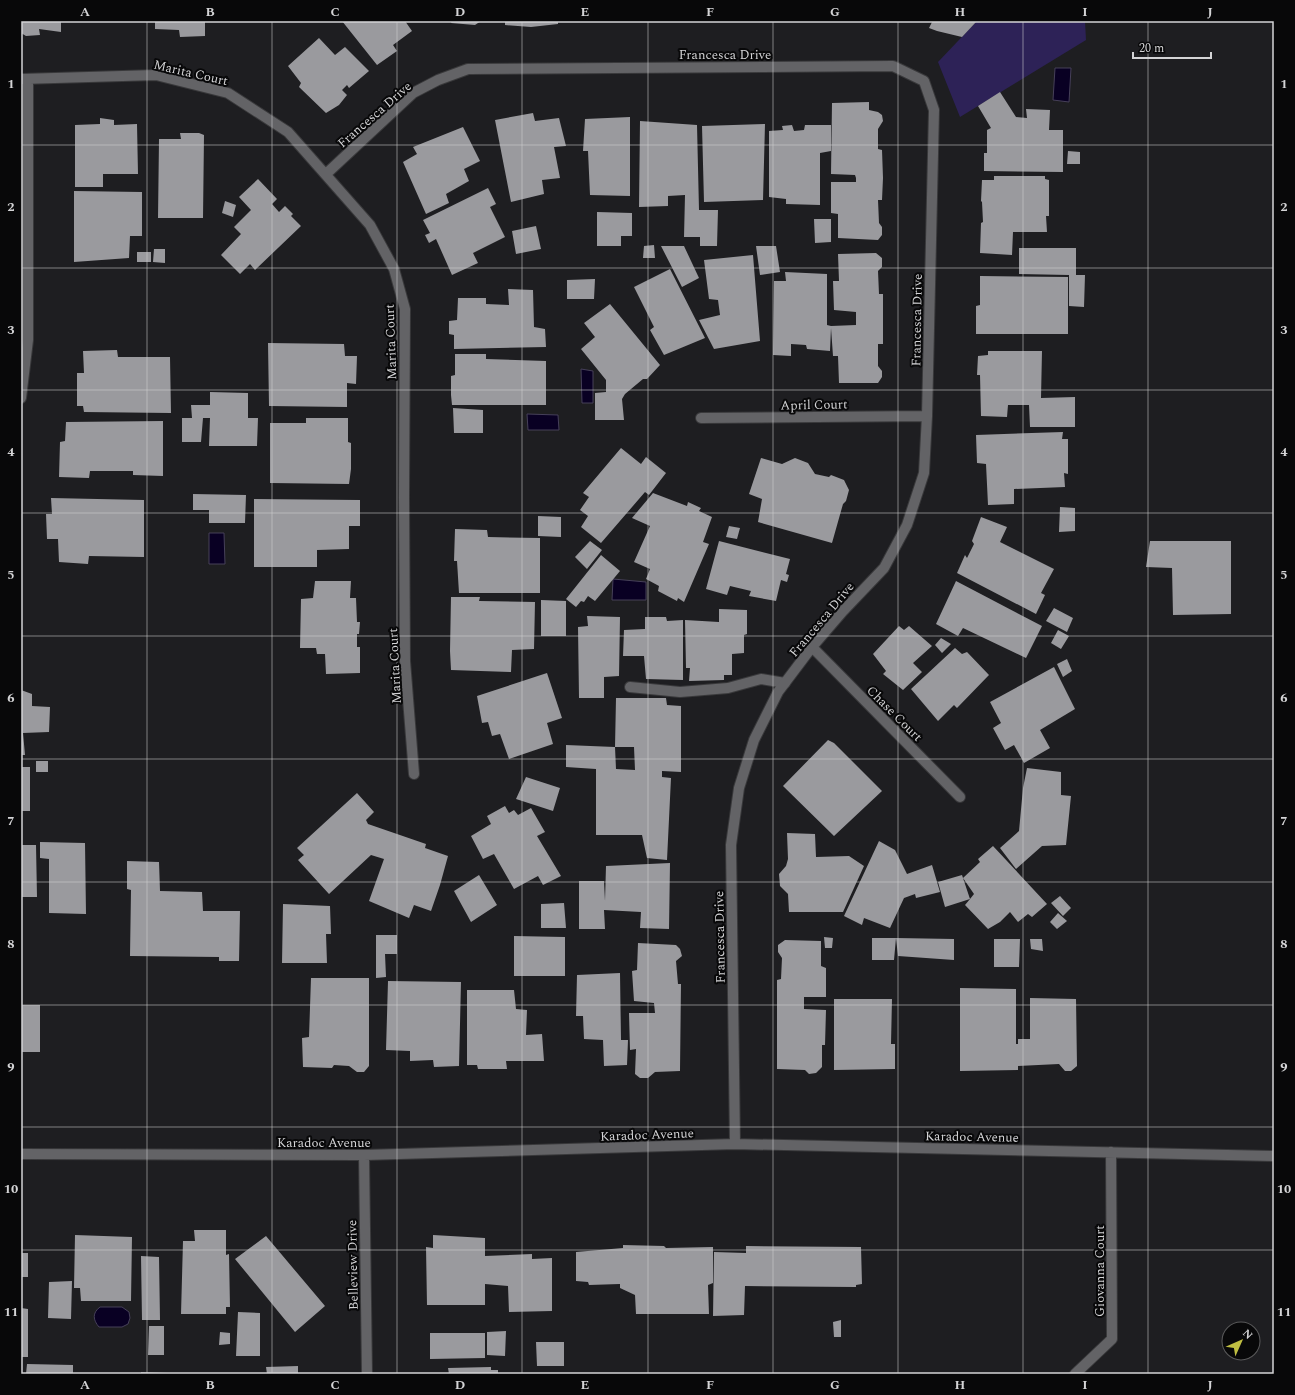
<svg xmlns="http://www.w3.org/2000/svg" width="1295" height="1395" viewBox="0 0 1295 1395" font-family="Spectral,serif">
<rect width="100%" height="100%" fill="#1e1e21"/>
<path fill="#2d2257" d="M977 21H1085L1086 40 960 117 938 62Z"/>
<path fill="#090023" stroke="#464059" d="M1055 68H1071L1069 102 1053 100Z
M581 369 593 371V403H582Z
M527 414 558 415 559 430H528Z
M209 533H224L225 564H209Z
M613 579 646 582V600H612Z
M100 1307H122L129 1312 130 1318 128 1324 122 1327H99C93 1320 92 1313 100 1307Z"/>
<path fill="#9a9a9e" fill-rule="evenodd" d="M21 21H61V32L39 29 40 35 26 36 21 33Z
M155 21H205V36L180 37 179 30 155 29Z
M342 21H405L412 31 393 45 397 51 377 65Z
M452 21H481L475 25 451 23Z
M505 21H558V24L531 27 505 25Z
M930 21H977L962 37 937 31 929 28 932 22Z
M319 38 335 55 345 47 369 71 349 88 347 85 342 90 347 95 339 105 326 113 299 87 301 83 288 66Z
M1000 92 1016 117 1027 118 1026 109 1050 110 1049 130H1063V172L984 171V153H987V130L991 128 978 106Z
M869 102V110L878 112 882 115 883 121 878 129V149L882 150 883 178 882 200H878L879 223 882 227V235L878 240 838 238V214L831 213V182H856V178L855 175 831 174 832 103Z
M533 113 535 121 559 118 566 146 554 147 560 178 542 180 544 194 511 202 495 120Z
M630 117V196L590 195 588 151H583L585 119Z
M100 118 114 120V125L137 124 138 174H103V187H75V125L100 124Z
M640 121 697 125 699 210H718L717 246H700V237H684L685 195 668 196V206L639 207Z
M765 124 763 200 704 202 702 126Z
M792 125 794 131 804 130 805 125H831V151L820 153V205L786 204V199L769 197V131L783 130 782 126Z
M463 127 480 161 464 169 469 181 446 194 449 203 426 214 403 162 417 154 413 147Z
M180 133H199L204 135 203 218H158L159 139H181Z
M1068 151 1080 152V164H1067Z
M994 176H1045V179L1049 180V216H1046L1047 232H1013L1012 255 980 253 981 223 983 222 982 202 981 201 982 180H994Z
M258 179 277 199 272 204 279 212 285 206 293 214 291 216 301 226 255 270 250 264 240 274 221 255 241 234 234 227 251 210 239 197Z
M488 188 496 204 490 207 505 237 473 253 478 263 452 275 436 239 429 243 425 235 430 233 423 220Z
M74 191 142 192V236H130L129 258 74 262Z
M225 201 236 205 233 217 222 213Z
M597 212 632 213V236H621V246H597Z
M814 219H831V242L815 243Z
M536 226 541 249 516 254 512 231Z
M654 245 655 258H643L644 246Z
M661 246H684L699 278 682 287Z
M756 246H776L780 272 760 275Z
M1019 248H1076V275H1085L1084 307 1069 306V275L1019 274Z
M154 249H165V263L153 262Z
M137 252H151V262H137Z
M876 253 882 258V267L878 271 879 294H883V344H878V366L882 371V377L878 383H839L838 356H833L831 328 830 351 807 349 806 345 791 344V356L773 355 774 281H786L785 272 827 274V325L831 326 856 325V312L834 310 833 281H839L838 254Z
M753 255 760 341 714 349 699 320 720 315 718 300 709 299 704 260Z
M670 269 705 338 664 355 650 330 654 327 634 287Z
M980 276 1068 277V334H976V306L980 305Z
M595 279 594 299H567V280Z
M508 289 533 290 534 327 545 329 546 347 454 349V335L449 334V321L457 320 458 298H486V304L509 305Z
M610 304 660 365 647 379H643L625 394 622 399 624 420H595V393L606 392V380L581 349 595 337 584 323Z
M268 343 344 344 345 356H357L356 384 347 383V407L269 406Z
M117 350 118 357H170L171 413 84 412 83 406H77V373H84L83 351Z
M988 351H1042L1041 398 1075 397V427H1030L1029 405H1008L1007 417 981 416 980 375H977L978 356 988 355Z
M455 354H486V359L546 361V405H452L451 395V376L455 375Z
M210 392 248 393V418H258L257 446H209L210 418H203L201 442H182V418H192L191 405H210Z
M453 408 483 410V433H454Z
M306 418H348V442L351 443V469L349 484 270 483V423H306Z
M163 421V476L133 475V471H90L89 478 59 477 60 442 65 441 66 422Z
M1063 432 1062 439H1068V474L1064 473 1065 487 1014 489V504L988 505 986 464 977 463 976 435Z
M621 448 641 464 646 457 666 473 649 495 645 492 601 543 581 527 588 516 580 510 589 497 583 493Z
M761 458 782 464 795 458 808 463 815 474 829 477 831 475 844 480 849 490 846 501 843 504 832 543 758 522 762 499 749 494Z
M653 493 687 506 688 502 701 508 699 511 712 517 703 542 709 544 684 602 678 598 677 601 658 591 659 586 646 579 650 569 634 562 650 526 632 518Z
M193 494 246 495 245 523H209V510H193Z
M51 498 144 500V557L89 556 88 564 59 562 58 539H47L46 514H52Z
M254 499 360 500V526H349V549L317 550V567H254Z
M1060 507 1075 508V531L1059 532Z
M538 516 561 517V537L538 536Z
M981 517 1007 527 1000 542 1054 569 1041 593 1045 595 1036 614 957 573 965 555 967 558 974 544 972 541Z
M729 526 740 528 737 539 726 537Z
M455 529 487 530 488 537 540 538V593H459L457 561H454Z
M590 541 602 550 587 569 575 557Z
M719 541 790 559 786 574 789 575 787 582 781 580 776 601 749 596 751 591 730 586 727 595 706 589Z
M1150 541H1231V614L1173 615 1172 568 1146 567Z
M601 555 620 571 595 601 588 596 584 602 581 601 576 607 566 599Z
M315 581H351L350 598H356L357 622H360L359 634H357V647H360V673L326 674 325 654H317L316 648H300L301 599 313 598Z
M956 581 1042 626 1026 658 963 628 958 636 936 624Z
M451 597H480L479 601 535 602 534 649 512 650 511 672 451 670 450 651Z
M541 600 566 601V636H541Z
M1054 608 1073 618 1067 632 1046 621Z
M719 609 747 610V634L744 635V653L732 654V675H724V680L689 681 690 668H686L685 620 719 622Z
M587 616 620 617 619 676 604 677V698H579L578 627 588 626Z
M645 617H666L667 621 683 620V680L646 679 644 656H623L624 630 645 629Z
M899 626 904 630 909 626 932 646 913 663 922 672 903 690 883 674 886 671 873 654Z
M1058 630 1069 636 1061 649 1051 643Z
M941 638 951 644 942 653 935 645Z
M955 648 962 654 967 652 989 675 957 708 954 705 938 721 911 689Z
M1067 659 1072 671 1063 677 1057 664Z
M1054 667 1075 709 1040 730 1050 748 1024 763 1014 745 1005 750 993 728 1001 723 990 702Z
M547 673 562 718 547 723 553 744 509 759 500 734 492 736 488 722 482 723 477 696Z
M21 690 32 694V706L50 707 49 732 23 733 25 755H21Z
M616 698H666L667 705 681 706V772L662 771V777L671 778 667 860 647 858 642 835H596V769L566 767V745L615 747ZM615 747H634L635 770 616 769Z
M828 740 834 743 882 791 834 836 783 786Z
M36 761H48V772H36Z
M21 767H30V811H21Z
M1027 768 1061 772V795L1071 796 1066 845 1042 846 1016 869 1000 848 1019 831 1023 788Z
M526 777 560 788 553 811 516 799Z
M357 793 374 812 366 820 368 824 426 844 425 848 448 856 440 885 431 911 414 905 409 918 369 901 384 859 371 855 329 894 298 860 304 855 297 848Z
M505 806 509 813 514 810 518 815 531 808 545 832 537 836 561 876 543 885 538 876 514 889 494 854 483 859 471 836 491 824 487 816Z
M787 833 815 834 816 857 849 856 864 866 843 912H789L788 894 780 886 779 874 786 866 788 859Z
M879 841 895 850 907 874 932 865 940 892 916 898 915 894 904 898 890 928 864 918 862 925 844 916Z
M40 842 85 843 86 914 49 913V859L40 858Z
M21 845H36L37 897H21Z
M993 846 1047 904 1032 917 1028 914 1018 922 1010 912 1000 922 988 929 965 905 970 899 974 894 963 878 970 899 945 907 938 882 962 875 963 878 980 862 978 859Z
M127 861 159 862 160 891 202 892 203 911H240L239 961H219V957L130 956 131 890 127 889Z
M670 863 669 929 640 928 641 912 604 910 605 929H579V881H604L605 901 606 866Z
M479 875 497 905 471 922 454 891Z
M1060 896 1071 908 1063 916 1051 903Z
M564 903 566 928H541V904Z
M283 904 330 906 331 934H326L327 963H282Z
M1058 913 1067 921 1057 929 1050 922Z
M376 935H397V954H385L386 977 376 978Z
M514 936 565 937V976H514Z
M824 937 833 938 832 948H825Z
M872 938H896L894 960H872Z
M896 938 954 939V960L898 956Z
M994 939H1020L1019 967H994Z
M1030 939H1042L1043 951 1031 949Z
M785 940 821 941V966L826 968V997H804V1009L826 1010 825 1045H822V1067L816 1073 809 1074 805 1070 777 1069V980L781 979 782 958 778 952V945Z
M638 943 676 945 680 949 682 956 676 961 678 984H681L680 1071 655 1072 648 1078H640L635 1074 636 1049 630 1050 629 1013H655L654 1003 634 1001 632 971 637 970Z
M620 973 621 1040H628L627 1065 604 1066 603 1040 584 1039 583 1016H576L577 975Z
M311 978H369V1066L364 1072H357L349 1066 334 1065 332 1068 303 1067 302 1038 309 1037Z
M388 981 461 982 459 1066 434 1067 433 1060 410 1061V1051L386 1050Z
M960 988 1016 989V1044H1018V1039H1030V998L1076 999 1077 1066 1071 1071H1065L1059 1064 1018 1066V1070L960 1071Z
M467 990H514L516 1009 527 1010 526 1035 542 1034 544 1061H506L507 1069H478L477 1065H467Z
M834 999H892L891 1044H895V1069L834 1070Z
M21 1005H40V1052H21Z
M194 1230H226V1255L229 1254 230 1307H226V1314H181L183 1241H195Z
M75 1235 132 1237 131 1301H81L80 1288H74Z
M433 1235 485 1238V1256L532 1254V1259L552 1258V1311L509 1312 508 1286 485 1284V1305H427L426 1247 433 1248Z
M266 1236 325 1306 295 1332 235 1259Z
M623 1245 664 1246 666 1248 713 1247V1283L708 1285 709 1314H636L635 1295 620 1288V1284L589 1285 588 1282 576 1281V1252L623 1248Z
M746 1246 861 1247 862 1284 856 1285V1287L745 1286 744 1315 713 1316 714 1252 746 1253Z
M21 1253H28V1277H21Z
M141 1256 159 1257 160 1320H142Z
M72 1281 71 1319 48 1318 49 1282Z
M21 1308 28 1309V1357H21Z
M238 1312 260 1313V1356H236Z
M841 1320V1337H834L833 1322Z
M149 1326H164V1355H148Z
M506 1331 505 1356 487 1355V1332Z
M220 1332 230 1333V1344L219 1345Z
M430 1333H485V1358L430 1359Z
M536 1342H564V1366H537Z
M27 1364 73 1365V1374H26Z
M298 1366V1374H267L266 1367Z
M491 1367V1370H498V1374H449L448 1368Z
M141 1372 167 1373V1374H141Z"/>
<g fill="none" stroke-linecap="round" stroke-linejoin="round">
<g stroke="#39393b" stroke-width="12">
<path id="lane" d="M630 687 680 692 728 688 761 679 785 683"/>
</g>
<g stroke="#39393b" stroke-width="12">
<path id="street" d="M21 79 156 75 228 93 288 132 370 225 394 269 405 309 404 497 405 661 414 774
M326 174 413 93 438 80 468 69 893 66 924 81 934 110 927 416 924 473 907 525 884 568 843 611 812 647 778 692 754 740 739 788 731 845 735 1144
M21 398 28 340V79
M701 418 927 416
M812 647 960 797
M21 1154 364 1155 735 1144 1274 1156
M364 1155 367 1374
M1075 1374 1112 1339 1111 1152"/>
</g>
<use href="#lane" stroke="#636366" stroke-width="10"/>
<use href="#street" stroke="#636366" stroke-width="10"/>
</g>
<path fill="none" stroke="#d4d4d6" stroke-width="1" stroke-opacity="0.55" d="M147 21V1374M272 21V1374M397 21V1374M522 21V1374M648 21V1374M773 21V1374M898 21V1374M1023 21V1374M1148 21V1374M21 145H1274M21 268H1274M21 390H1274M21 513H1274M21 636H1274M21 759H1274M21 882H1274M21 1005H1274M21 1127H1274M21 1250H1274"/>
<g text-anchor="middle" stroke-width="4" stroke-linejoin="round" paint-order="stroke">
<g font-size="13" fill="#d4d4d6" stroke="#080809">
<text x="725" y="59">Francesca Drive</text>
<text transform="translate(191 72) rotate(13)" y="5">Marita Court</text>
<text transform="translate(374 114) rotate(-41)" y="5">Francesca Drive</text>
<text transform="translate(916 320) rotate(-89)" y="5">Francesca Drive</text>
<text transform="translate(390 342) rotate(-92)" y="5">Marita Court</text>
<text transform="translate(814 404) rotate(-1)" y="5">April Court</text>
<text transform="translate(821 619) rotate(-50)" y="5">Francesca Drive</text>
<text transform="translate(394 666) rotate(-93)" y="5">Marita Court</text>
<text transform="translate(895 713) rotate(45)" y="5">Chase Court</text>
<text transform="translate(719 937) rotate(-91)" y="5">Francesca Drive</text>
<text transform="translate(647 1134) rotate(-2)" y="5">Karadoc Avenue</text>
<text transform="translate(972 1136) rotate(1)" y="5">Karadoc Avenue</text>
<text x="324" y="1147">Karadoc Avenue</text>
<text transform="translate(352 1265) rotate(-91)" y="5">Belleview Drive</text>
<text transform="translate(1099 1271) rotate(-90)" y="5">Giovanna Court</text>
</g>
</g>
<rect width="1295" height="1395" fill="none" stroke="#080809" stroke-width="44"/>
<g transform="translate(1241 1341) rotate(45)"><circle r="19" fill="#080809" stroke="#5a5a5b"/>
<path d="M0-3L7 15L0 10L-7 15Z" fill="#bfbe42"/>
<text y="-6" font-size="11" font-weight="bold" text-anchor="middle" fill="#d4d4d6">N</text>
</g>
<path d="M1133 52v6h78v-6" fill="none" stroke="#d4d4d6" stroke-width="2"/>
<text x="1139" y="52" font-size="12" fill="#d4d4d6" stroke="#080809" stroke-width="3" paint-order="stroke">20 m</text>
<rect x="22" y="22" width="1251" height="1351" fill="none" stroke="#d4d4d6" stroke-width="1.5"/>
<g font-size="13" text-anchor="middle" font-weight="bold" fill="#d4d4d6">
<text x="85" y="16">A</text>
<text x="210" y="16">B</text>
<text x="335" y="16">C</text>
<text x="460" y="16">D</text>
<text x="585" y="16">E</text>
<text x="710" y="16">F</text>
<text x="835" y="16">G</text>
<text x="960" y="16">H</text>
<text x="1085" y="16">I</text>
<text x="1210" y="16">J</text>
<text x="11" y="88">1</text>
<text x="1284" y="88">1</text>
<text x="11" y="211">2</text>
<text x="1284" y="211">2</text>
<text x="11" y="334">3</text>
<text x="1284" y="334">3</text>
<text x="11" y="456">4</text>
<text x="1284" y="456">4</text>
<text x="11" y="579">5</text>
<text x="1284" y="579">5</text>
<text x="11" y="702">6</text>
<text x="1284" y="702">6</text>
<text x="11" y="825">7</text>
<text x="1284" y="825">7</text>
<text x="11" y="948">8</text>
<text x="1284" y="948">8</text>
<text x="11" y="1071">9</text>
<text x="1284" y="1071">9</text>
<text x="11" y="1193">10</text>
<text x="1284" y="1193">10</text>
<text x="11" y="1316">11</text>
<text x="1284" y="1316">11</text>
<text x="85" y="1389">A</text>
<text x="210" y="1389">B</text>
<text x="335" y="1389">C</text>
<text x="460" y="1389">D</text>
<text x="585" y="1389">E</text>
<text x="710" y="1389">F</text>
<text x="835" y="1389">G</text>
<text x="960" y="1389">H</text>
<text x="1085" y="1389">I</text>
<text x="1210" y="1389">J</text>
</g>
</svg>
